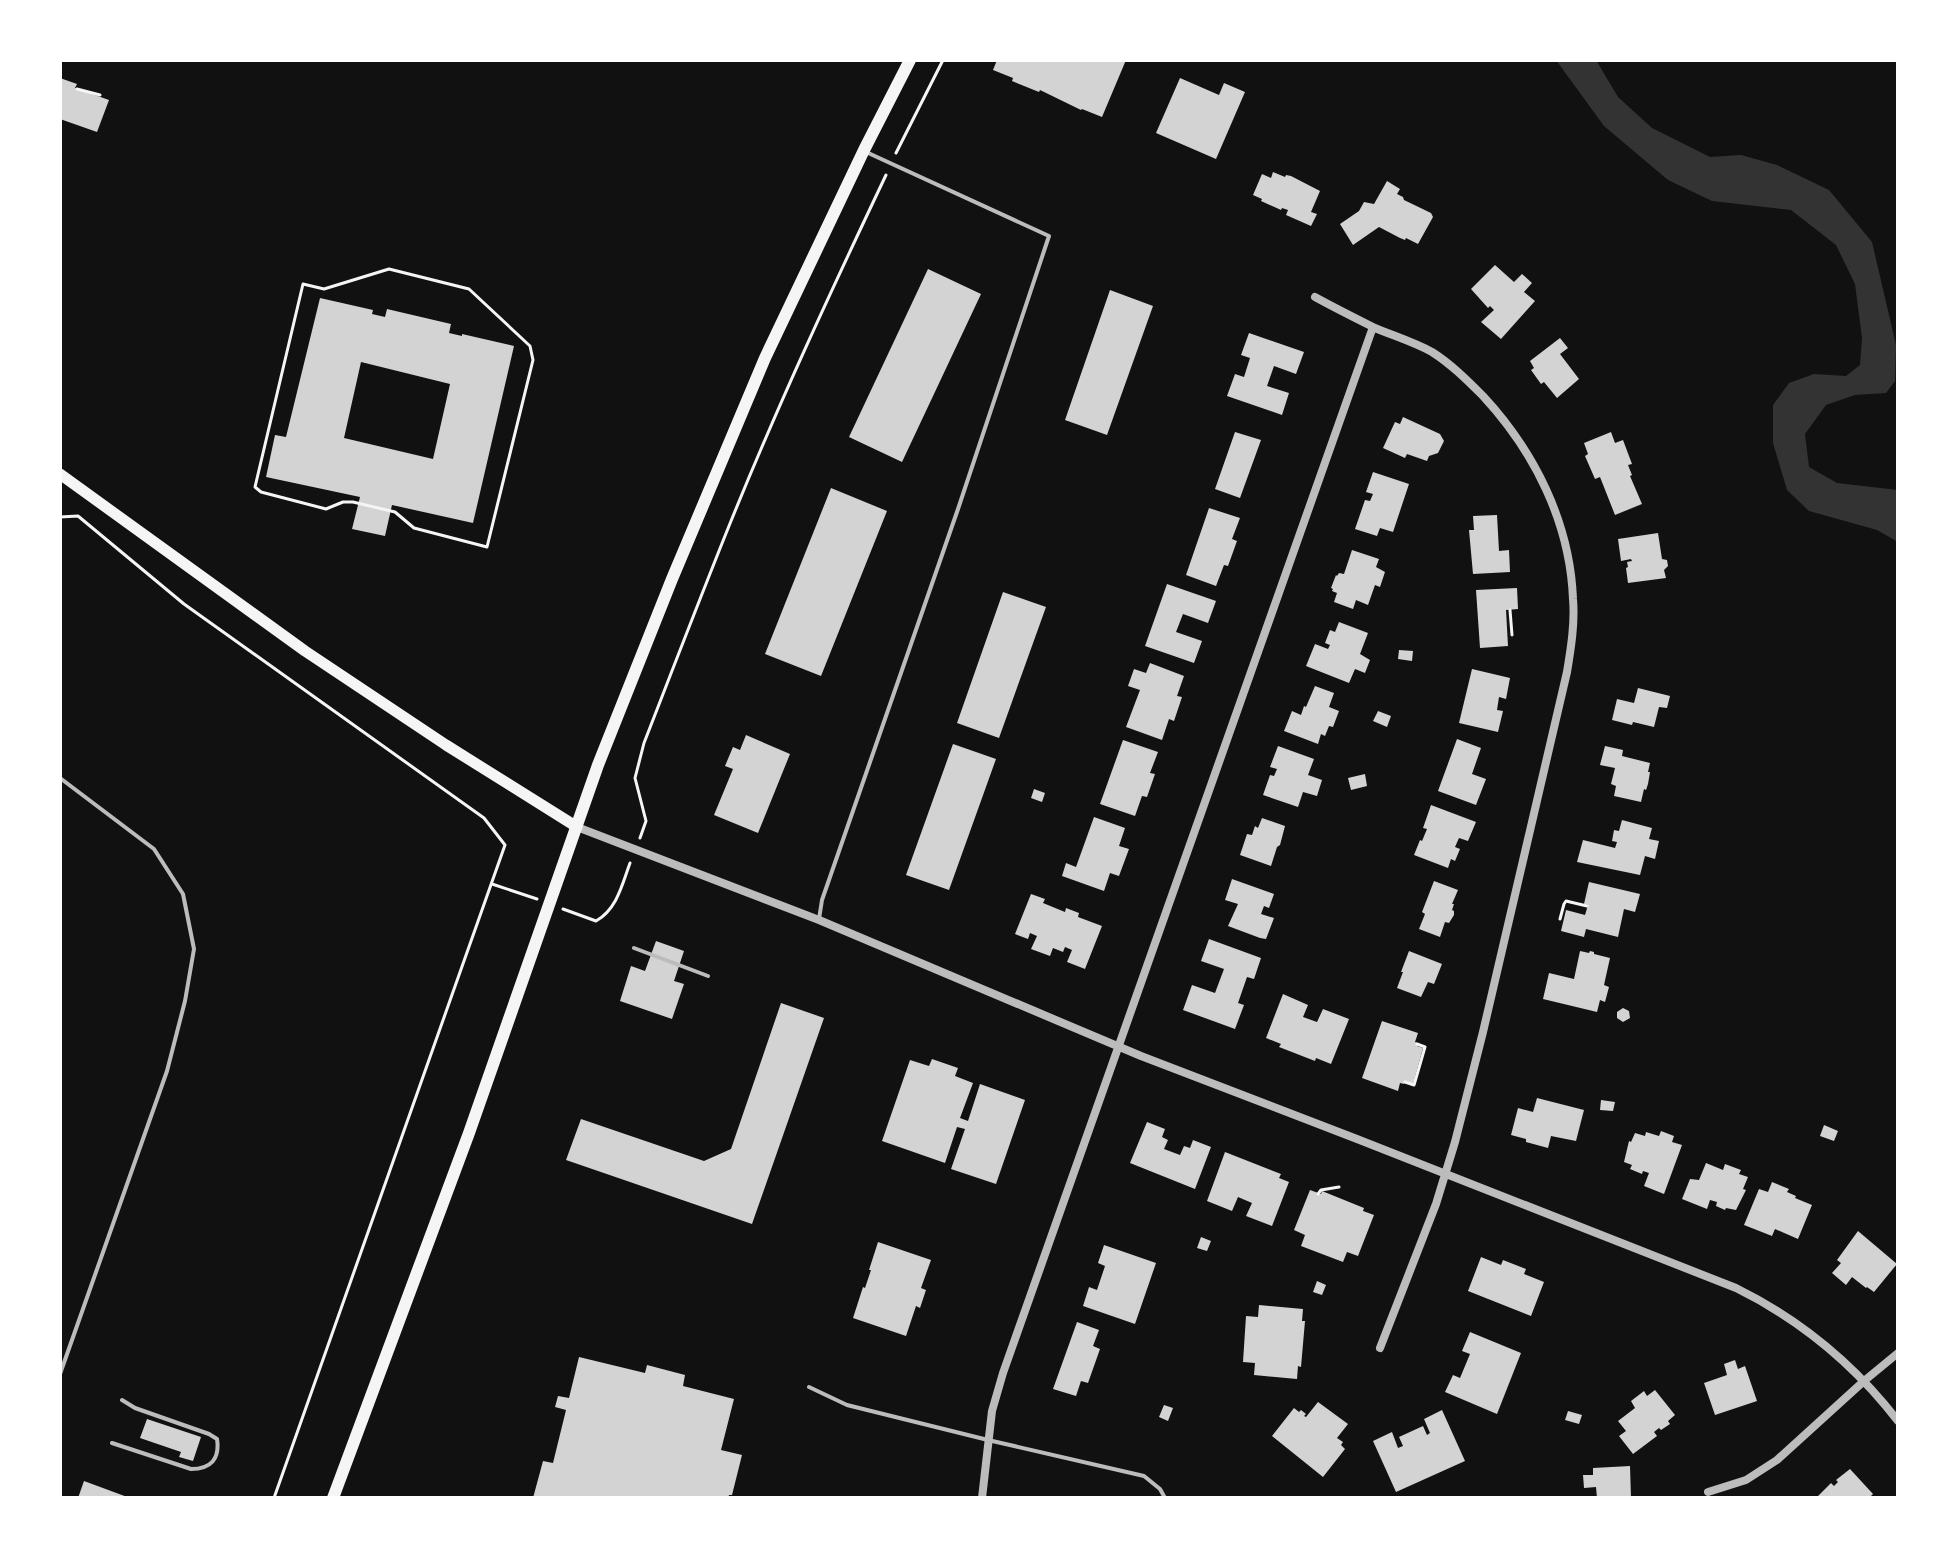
<svg xmlns="http://www.w3.org/2000/svg" width="1958" height="1558" viewBox="0 0 1958 1558" font-family="Barlow,sans-serif">
<rect width="100%" height="100%" fill="#111"/>
<path fill="#333" d="M1556 60H1596L1618 97 1652 128 1710 157 1741 155 1777 165 1829 190 1872 242 1896 345 1895 381 1886 393 1855 395 1826 405 1805 434 1809 467 1837 483 1898 490V542L1877 530 1809 511 1787 490 1773 443V405L1789 383 1814 374 1846 376 1860 365 1862 338 1855 284 1836 245 1791 210 1712 201 1668 180 1604 126Z"/>
<path fill="#d3d3d3" fill-rule="evenodd" d="M997 60H1126L1102 117 1082 109 1081 110 1040 90 1039 92 1012 81 1013 78 993 70Z
M60 78 77 84 75 88 109 100 97 132 60 119Z
M1180 78 1219 95 1224 83 1245 92 1216 159 1156 133Z
M1273 172 1285 177 1286 175 1291 176 1320 191 1311 212 1317 214 1311 226 1286 215 1288 210 1282 208 1281 210 1261 201 1262 199 1253 195 1262 174 1271 178Z
M1387 181 1400 189 1397 194 1403 197 1404 200 1431 213 1433 217 1418 244 1406 238 1405 240 1400 238 1379 227 1353 245 1340 224 1359 211 1364 202 1374 204Z
M1495 265 1514 282 1522 274 1532 283 1524 292 1535 301 1501 339 1481 322 1494 310 1490 306 1488 308 1471 289Z
M928 269 981 294 902 462 849 437Z
M1110 290 1153 306 1107 435 1065 420Z
M320 298 373 310 372 314 385 317 387 309 451 324 449 333 462 336V334L514 346 473 523 392 505 385 536 352 529 360 497 266 477 275 435 286 437ZM361 362 450 384 433 459 344 438Z
M1249 333 1304 352 1296 374 1274 366 1267 386 1289 393 1282 415 1227 396 1235 374 1244 377 1250 358 1241 355Z
M1560 338 1568 348 1560 354 1579 379 1557 398 1544 382 1541 384 1531 370 1534 368 1530 361Z
M1403 417 1440 434 1444 441 1438 453 1429 456 1427 461 1407 454 1405 458 1383 448 1395 422 1400 424Z
M1235 432 1261 440 1240 498 1215 489Z
M1611 432 1615 443 1623 440 1632 464 1628 465 1632 475 1630 476 1642 504 1615 515 1600 477 1595 479 1585 456 1588 454 1584 443Z
M1373 472 1409 484 1393 532 1380 528 1377 536 1355 529 1365 500 1370 501 1373 494 1366 492Z
M831 488 887 511 821 676 765 654Z
M1209 508 1240 518 1232 539 1237 541 1228 566 1224 565 1216 586 1186 575Z
M1497 515 1499 551 1509 550 1510 572 1473 574 1469 530H1474L1473 516Z
M1658 533 1662 559 1667 560 1668 566 1664 570 1666 578 1628 583 1626 568 1628 567 1627 562 1632 561 1631 559 1621 561 1618 539Z
M1352 550 1379 559 1376 567 1385 572 1380 587 1375 585 1368 605 1356 600 1353 609 1334 602 1337 593 1332 591 1333 589 1331 588 1336 575 1337 576 1339 573 1344 574Z
M1167 584 1216 601 1208 623 1183 614 1176 632 1202 641 1194 663 1145 646Z
M1517 588 1518 609 1506 610 1508 646 1480 648 1476 590Z
M1003 592 1046 607 999 738 957 723Z
M1339 622 1368 633 1360 654 1370 660 1365 673 1355 669 1349 683 1306 666 1315 644 1328 649 1330 645 1325 643 1330 630 1335 632Z
M1399 650 1413 651 1412 661 1398 659Z
M1150 663 1184 676 1177 696 1182 697 1174 721 1169 719 1162 740 1126 727 1140 690 1128 686 1134 669 1146 673Z
M1472 669 1510 678 1506 699 1499 697 1497 710 1503 711 1498 732 1459 723Z
M1315 686 1334 693 1329 707 1339 711 1333 727 1329 726 1325 736 1321 734 1318 744 1284 731 1292 711 1301 715 1304 706 1306 707Z
M1638 688 1670 696 1667 708 1659 707 1654 727 1633 722 1632 725 1612 720 1617 699 1634 703Z
M1378 711 1391 716 1387 727 1373 721Z
M746 735 790 754 758 833 714 815 733 769 725 766 733 747 740 750Z
M1457 739 1481 748 1472 774 1486 779 1476 805 1438 791Z
M1123 740 1158 752 1150 773 1155 774 1147 797 1142 796 1135 816 1100 804Z
M953 744 996 759 949 890 906 875Z
M1278 746 1314 759 1308 775 1322 780 1317 796 1303 792 1298 807 1263 795 1270 775 1274 776 1277 769 1270 767Z
M1605 746 1623 750 1622 756 1650 763 1648 772H1650L1648 784 1646 790 1644 789 1641 802 1614 796 1616 786 1611 784 1615 768 1600 765Z
M1365 774 1367 786 1351 790 1348 778Z
M1034 789 1045 793 1042 802 1031 798Z
M1431 805 1476 822 1468 841 1459 838 1455 847 1460 849 1455 861 1451 859 1448 868 1414 855 1420 840 1422 841 1427 829 1423 828Z
M1094 817 1125 828 1119 846 1129 849 1119 876 1110 873 1104 891 1062 876 1066 863 1076 867Z
M1262 818 1285 826 1280 845 1277 847 1271 866 1240 855 1247 834 1252 835 1255 826 1258 828Z
M1622 820 1652 828 1649 839 1659 841 1655 859 1645 856 1640 875 1577 862 1583 840 1615 848 1617 842 1612 841 1614 830 1619 831Z
M1232 879 1274 894 1269 908 1264 906 1261 914 1274 918 1266 939 1260 938 1228 926 1238 904 1225 900Z
M1434 881 1458 890 1452 904H1454L1452 910 1454 911V915L1449 923 1445 922 1440 937 1419 929 1425 914 1422 912Z
M1589 882 1640 894 1635 912 1624 909 1618 937 1586 929 1584 937 1561 931 1566 910 1585 915 1588 905 1584 904Z
M1031 894 1045 899 1043 903 1065 912 1066 908 1079 913 1078 917 1102 926 1085 969 1067 962 1072 950 1065 947 1063 952 1053 948 1050 956 1031 949 1037 936 1030 933 1028 939 1015 934Z
M1209 939 1261 958 1254 979 1247 977 1238 1003 1244 1005 1235 1029 1183 1010 1192 985 1215 993 1224 969 1201 961Z
M656 941 684 951 674 981 684 984 672 1019 620 1001 631 966 645 971Z
M1409 951 1442 964 1434 984 1428 982 1421 997 1397 988 1403 972H1401Z
M1580 951 1589 953 1590 951 1594 952V954L1610 958 1604 985 1609 987 1605 1002 1600 1000 1597 1012 1543 999 1549 973 1574 979Z
M1283 994 1308 1005 1303 1017 1317 1022 1323 1009 1349 1019 1331 1064 1316 1058 1315 1061 1279 1047 1281 1044 1266 1038Z
M781 1003 824 1018 752 1224 566 1160 581 1119 704 1161 731 1149Z
M1623 1008 1629 1011 1630 1018 1623 1022 1617 1018V1012Z
M1382 1021 1418 1033 1415 1042 1418 1043 1417 1046 1423 1048 1413 1084 1405 1081 1404 1084 1400 1083 1398 1091 1362 1078Z
M932 1059 958 1068 955 1076 973 1083 960 1118 968 1121 980 1084 1025 1100 996 1184 951 1169 965 1129 957 1127 945 1163 882 1141 910 1060 929 1066Z
M1537 1098 1584 1110 1576 1141 1551 1136 1548 1148 1526 1142V1139L1511 1135 1518 1108 1533 1112Z
M1601 1100 1615 1102 1613 1111 1600 1110Z
M1147 1122 1165 1129 1162 1137 1168 1140 1164 1149 1180 1155 1184 1146 1190 1148 1193 1140 1211 1147 1195 1189 1130 1163Z
M1824 1125 1838 1131 1834 1141 1820 1136Z
M1661 1131 1674 1136 1672 1142 1682 1145 1664 1194 1644 1186 1649 1173 1643 1171 1642 1174 1630 1169 1632 1165 1624 1162 1629 1141 1631 1142 1635 1133 1645 1136 1646 1132 1659 1136Z
M1225 1152 1281 1174 1279 1178 1289 1182 1272 1226 1246 1216 1252 1203 1238 1197 1232 1211 1207 1201Z
M1706 1163 1723 1170 1725 1164 1741 1170 1739 1174 1748 1177 1743 1189 1746 1190 1736 1210 1726 1208 1725 1210 1716 1206 1717 1202 1710 1200 1707 1209 1682 1199 1690 1179 1699 1180Z
M1772 1182 1789 1189 1787 1192 1796 1196 1795 1198 1812 1205 1798 1239 1775 1229 1772 1236 1744 1225 1759 1189 1768 1192Z
M1310 1190 1321 1194 1322 1191 1364 1208 1363 1211 1374 1215 1358 1256 1347 1252 1343 1262 1301 1246 1305 1235 1294 1230Z
M1858 1231 1897 1264 1874 1292 1867 1287 1866 1288 1852 1277 1846 1285 1832 1273 1841 1263 1837 1260Z
M1201 1237 1211 1241 1207 1251 1197 1248Z
M878 1242 931 1260 921 1288 926 1290 920 1308 916 1306 906 1336 853 1318 863 1287 865 1288 871 1270H869Z
M1104 1245 1156 1263 1135 1324 1083 1306 1089 1287 1097 1290 1105 1266 1098 1263Z
M1481 1257 1501 1265 1503 1260 1526 1269 1524 1274 1544 1282 1531 1316 1468 1291Z
M1317 1281 1326 1285 1322 1295 1313 1292Z
M1259 1305 1303 1309 1302 1321H1305L1301 1367 1298 1366 1297 1379 1254 1375 1255 1363 1243 1362 1246 1316 1258 1317Z
M1077 1322 1099 1330 1093 1346 1100 1349 1088 1383 1081 1381 1076 1396 1053 1389Z
M1470 1332 1521 1353 1497 1414 1445 1392 1453 1375 1460 1378 1470 1354 1462 1351Z
M579 1357 645 1373 647 1365 685 1375 683 1386 734 1399 721 1450 742 1455 732 1495H729L728 1498H533L543 1461 553 1463 566 1410 555 1407 558 1396 569 1398Z
M1735 1360 1738 1369 1745 1366 1757 1401 1715 1415 1704 1383 1727 1375 1724 1364Z
M1655 1390 1675 1415 1668 1421 1670 1424 1661 1430 1659 1428 1654 1432 1657 1436 1633 1454 1619 1436 1626 1431 1618 1421 1635 1408 1631 1401 1644 1391 1647 1396Z
M1318 1402 1348 1424 1337 1438 1343 1442 1341 1445 1345 1449 1323 1477 1272 1436 1294 1408 1299 1412 1301 1410 1306 1414 1304 1416 1306 1417Z
M1164 1405 1173 1408 1168 1421 1159 1417Z
M1442 1410 1465 1461 1396 1492 1373 1441 1392 1432 1398 1448 1403 1446 1399 1437 1423 1426 1427 1435 1430 1433 1424 1419Z
M1568 1411 1582 1415 1579 1424 1565 1420Z
M147 1419 201 1437 193 1461 179 1457 181 1452 140 1438Z
M1630 1466 1631 1498H1597L1596 1487 1584 1488 1583 1475H1593V1468Z
M1850 1469 1873 1494 1869 1498H1816L1831 1483 1834 1486 1838 1482 1836 1480Z
M84 1481 130 1498H78Z"/>
<g fill="none" stroke-linecap="round" stroke-linejoin="round">
<path stroke="#f5f5f5" stroke-width="3" d="M77 89 100 95
M896 153 943 60
M389 269 469 289 530 346 533 360 487 547 414 528 395 512 353 502H343L326 509 261 492 255 487 303 284 324 289Z
M60 517 78 516 184 604 484 818 505 845 274 1498
M1510 610 1512 635
M640 838 646 821 635 778 644 743C672 671 700 598 729 526 777 407 831 291 886 175
M492 884 537 899
M563 909 596 921C617 909 622 885 630 863
M1560 919 1564 904 1566 901 1587 906
M1405 1082 1414 1085 1425 1047 1417 1044
M1318 1194 1321 1190 1339 1187"/>
<path stroke="#bcbcbc" stroke-width="4" d="M60 778 154 849 183 894 194 949 185 1001 167 1071 60 1374
M819 919 822 900 958 509 1049 236 866 152
M634 948 708 976
M809 1387 847 1405 988 1440 1144 1476 1160 1489 1165 1498
M112 1443 191 1469C211 1469 220 1459 217 1439L209 1434 135 1408 122 1400"/>
<path stroke="#bcbcbc" stroke-width="8" d="M1315 297C1335 308 1355 318 1375 328 1394 336 1414 342 1432 352 1451 364 1467 380 1483 396 1534 451 1570 522 1573 599 1575 623 1571 648 1567 672L1483 1032 1455 1142 1436 1204 1380 1348
M577 827 819 920 1141 1056 1357 1139 1736 1288C1801 1320 1854 1364 1898 1421
M1708 1492 1746 1480 1777 1460 1864 1381 1898 1353
M982 1498 992 1411 1003 1373 1373 327"/>
<path stroke="#f5f5f5" stroke-width="11" d="M60 474 305 651 446 745 577 827"/>
<path stroke="#f5f5f5" stroke-width="12" d="M333 1498 469 1133 598 765 672 579 765 358 864 150 910 60"/>
</g>
<rect width="1958" height="1558" fill="none" stroke="#ffffff" stroke-width="124"/>
</svg>
